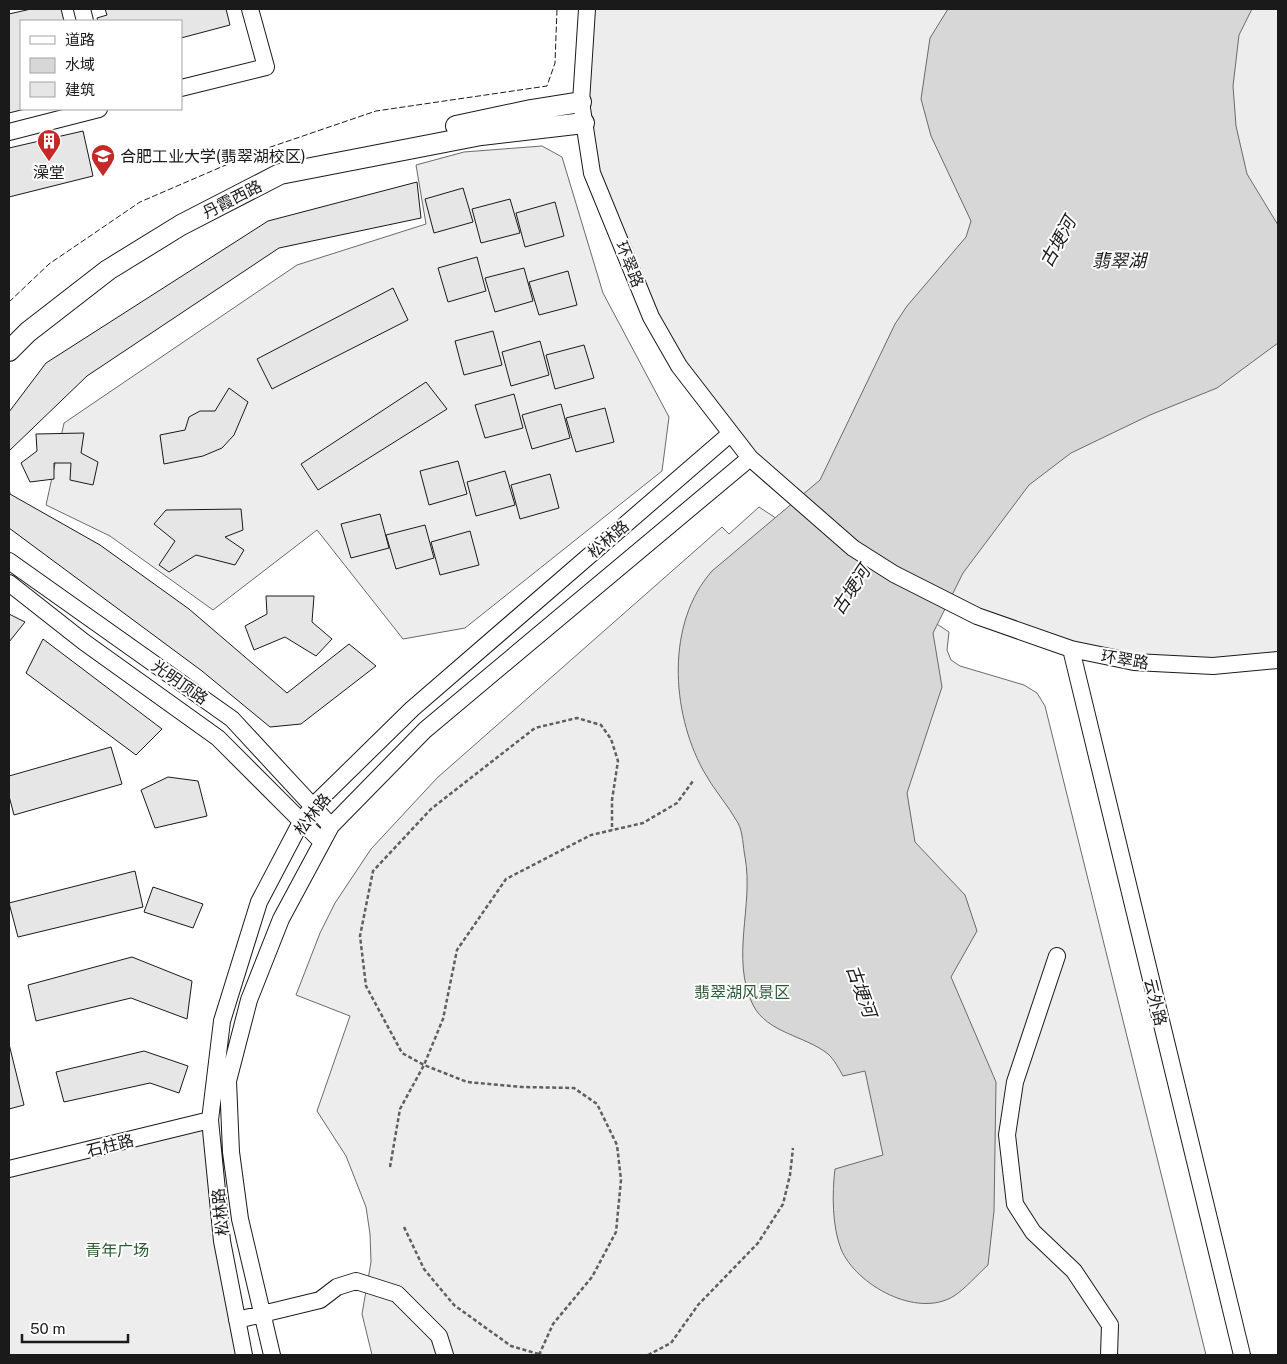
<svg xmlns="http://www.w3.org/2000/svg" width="1287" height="1364" viewBox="0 0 1287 1364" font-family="'Public Sans','Noto Sans SC',sans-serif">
<rect width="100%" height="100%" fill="#fff"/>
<path fill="#ededed" stroke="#6a6a6a" d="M587 9H1278V660L1134 662 977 616 775 481 679 366 592 173 581 102Z
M542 146 562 157 603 293 669 417 662 471 465 628 403 639 317 530 213 610 110 536 46 505 64 423 297 265 426 224 416 165 464 152Z
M759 507 949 632 947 650 951 660 960 666 1024 685 1037 693 1045 706 1206 1355H372L362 1314 371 1262 370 1234 366 1207 346 1156 317 1111 350 1016 296 995 320 933 335 903 371 849 437 778 722 527 729 534Z
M210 1120 244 1355H9V1169Z"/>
<path fill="#d7d7d7" stroke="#6a6a6a" d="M948 9H1252L1239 35 1233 86 1236 126 1247 174 1278 225V343L1217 388 1150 415 1071 453 1029 485 963 573 933 633 942 687 907 793 915 842 965 895 977 931 951 977 996 1082 994 1211 988 1265C977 1275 966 1288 954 1296 917 1319 856 1285 841 1249 832 1226 832 1193 835 1169L883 1155 865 1071 843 1076C839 1069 834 1059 828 1054 806 1036 767 1033 753 1005 730 958 754 906 745 857 743 847 743 832 738 823 728 805 713 789 703 770 671 711 666 623 712 571L820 480 895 324 907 306 966 237 971 221 931 136 921 99 930 38Z"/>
<path fill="#e6e6e6" stroke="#1a1a1a" d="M31 9H61L64 21H21V109H25L9 113V14Z
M105 9H226L230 25 181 38V21H98L97 18 107 15Z
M83 131 93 176 9 197V148Z
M417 182 421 218 279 248 87 376 9 451V412L46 363 268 221Z
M463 188 473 222 434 233 425 199Z
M510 199 520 233 481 243 472 209Z
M555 202 564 236 525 247 516 213Z
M477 257 486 291 448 302 438 268Z
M524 268 533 301 495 312 485 278Z
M568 271 577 305 539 315 529 282Z
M393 288 408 320 272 389 257 359Z
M493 331 502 365 464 375 455 341Z
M540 341 549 375 511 386 502 352Z
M584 345 594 378 555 389 546 355Z
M426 382 447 409 318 490 301 464Z
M229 388 248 402 234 435 222 448 203 456 164 464 160 435 185 430 189 417 200 411H215Z
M514 394 523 428 485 438 475 405Z
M561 404 570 438 532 449 522 415Z
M605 408 614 442 576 452 566 418Z
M84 433 81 453 98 462 93 485 70 480 71 463H54V479L30 482 21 463 37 451 36 434Z
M458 461 467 494 429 505 420 471Z
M505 471 515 505 476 516 467 482Z
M550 474 559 508 520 519 511 485Z
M9 488 10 494 100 545 189 609 287 693 349 644 376 666 301 724 270 727 202 671 9 528Z
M241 509 243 530 225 537 244 550 235 565 196 555 169 572 159 565 175 541 154 524 166 510Z
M380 514 389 548 351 558 341 524Z
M425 525 434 558 396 569 386 535Z
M470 531 479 565 440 575 431 542Z
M266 596H314L312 622 332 639 316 656 285 637 254 650 245 626 267 614Z
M9 614 25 622 9 642Z
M43 639 162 729 136 755 26 673Z
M111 747 122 784 14 815 9 796V776Z
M168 777 198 781 207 816 155 828 141 790Z
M135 871 143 907 18 937 9 903Z
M153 887 203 904 193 928 144 912Z
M132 957 192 981 187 1019 131 998 36 1021 28 985Z
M9 1044 24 1105 9 1109Z
M144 1051 188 1066 179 1093 150 1083 64 1102 56 1072Z"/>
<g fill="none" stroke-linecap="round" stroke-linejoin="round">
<g stroke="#1a1a1a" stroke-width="18">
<path id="minor" d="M82 9 85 21
M587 9 581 102 592 173 651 317 679 366 750 458 853 548 894 574 977 616 1071 649 1134 662 1213 666 1278 660
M181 88 266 67 250 9
M9 132 99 109
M9 561 232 719 331 826
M9 583 84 642 218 738 322 842
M1071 649 1242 1355
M1057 956 1015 1082 1007 1135 1015 1204 1033 1232 1074 1271 1110 1325 1109 1355
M9 1169 210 1120
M237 1320 320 1300 337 1287 356 1281 397 1294 439 1336 445 1355
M244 1355 222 1241 210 1120 222 1021 259 902 301 822 313 806 412 709 730 434
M272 1355 240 1219 231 1152 228 1081 249 1000 281 919 331 826 425 730 750 458"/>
</g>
<g stroke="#1a1a1a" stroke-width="22">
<path id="major" d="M456 126 531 110 581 102
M9 351 28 332 108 270 181 225 280 174 481 135 584 123"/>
</g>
<path stroke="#5f5f5f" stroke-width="2.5" stroke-dasharray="4 2.5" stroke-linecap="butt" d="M390 1167 400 1109 424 1065 443 1019 457 950 506 879 591 835 643 823 677 803 693 781
M404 1227 424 1269 454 1305 511 1346 542 1355
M539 1355 553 1324 592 1277 616 1232 621 1180 617 1145 597 1104 574 1088 522 1087 467 1082 424 1065 402 1053 366 986 360 936 373 871 431 809 535 728 577 718 601 725 611 739 618 761 612 800V830
M648 1355 671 1343 698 1305 758 1243 783 1204 790 1175 793 1148"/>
<use href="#minor" stroke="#fff" stroke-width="16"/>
<use href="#major" stroke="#fff" stroke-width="20"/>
<path stroke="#1a1a1a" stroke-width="1" stroke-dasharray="6 2.5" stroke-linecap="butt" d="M9 302 49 264 140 202 256 152 376 111 547 86 555 63 557 9"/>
</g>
<defs>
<g id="building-pin" transform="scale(1.25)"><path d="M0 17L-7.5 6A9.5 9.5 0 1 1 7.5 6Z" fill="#c62828" stroke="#fff"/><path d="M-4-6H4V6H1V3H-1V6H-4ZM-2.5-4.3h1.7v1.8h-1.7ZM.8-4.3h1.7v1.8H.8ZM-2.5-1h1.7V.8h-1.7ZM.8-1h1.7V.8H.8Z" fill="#fff"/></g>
<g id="university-pin" transform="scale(1.25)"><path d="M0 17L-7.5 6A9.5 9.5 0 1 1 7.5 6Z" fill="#c62828" stroke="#fff"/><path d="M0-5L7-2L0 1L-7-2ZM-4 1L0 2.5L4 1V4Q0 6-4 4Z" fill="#fff"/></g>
</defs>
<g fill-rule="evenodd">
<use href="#building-pin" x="49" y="141"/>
<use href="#university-pin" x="103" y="156"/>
</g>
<g text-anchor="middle" stroke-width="4" stroke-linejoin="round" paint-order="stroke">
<g font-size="16" fill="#1a1a1a" stroke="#fff" text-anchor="start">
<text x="120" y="162">合肥工业大学(翡翠湖校区)</text>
<text x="49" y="178" text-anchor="middle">澡堂</text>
</g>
<g font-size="16" fill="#1a1a1a" stroke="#fff">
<text transform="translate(232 199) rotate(-27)" y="6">丹霞西路</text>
<text transform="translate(630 264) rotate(68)" y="6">环翠路</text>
<text transform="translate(608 539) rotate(-41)" y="6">松林路</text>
<text transform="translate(1125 659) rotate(9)" y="6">环翠路</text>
<text transform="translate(180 682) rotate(35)" y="6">光明顶路</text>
<text transform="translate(312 814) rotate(-52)" y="6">松林路</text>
<text transform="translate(1156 1002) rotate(76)" y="6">云外路</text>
<text transform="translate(110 1145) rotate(-14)" y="6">石柱路</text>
<text transform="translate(220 1212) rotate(-96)" y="6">松林路</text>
</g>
<g font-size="16" fill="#2b5a34" stroke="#fff">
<text x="742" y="998">翡翠湖风景区</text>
<text x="117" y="1256">青年广场</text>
</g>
<g font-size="18" font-style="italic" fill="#1a1a1a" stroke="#fff">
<text transform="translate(1058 242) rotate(-61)" y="6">古埂河</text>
<text x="1119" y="267">翡翠湖</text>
<text transform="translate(851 590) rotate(-57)" y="6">古埂河</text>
<text transform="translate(861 991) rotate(70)" y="6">古埂河</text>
</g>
</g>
<rect width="1287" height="1364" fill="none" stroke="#1a1a1a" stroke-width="20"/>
<rect x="20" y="20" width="162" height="90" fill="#ffffff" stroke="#a3a3a3"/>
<rect x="30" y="36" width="25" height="8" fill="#ffffff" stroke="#a3a3a3"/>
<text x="65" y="45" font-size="15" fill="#1a1a1a">道路</text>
<rect x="30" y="58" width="25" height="15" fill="#d7d7d7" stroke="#a3a3a3"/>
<text x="65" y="70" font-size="15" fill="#1a1a1a">水域</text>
<rect x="30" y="82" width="25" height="15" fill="#e6e6e6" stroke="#a3a3a3"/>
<text x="65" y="95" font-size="15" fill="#1a1a1a">建筑</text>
<path d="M22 1334v8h106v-8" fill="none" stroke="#1a1a1a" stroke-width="2.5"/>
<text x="30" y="1334" font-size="15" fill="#1a1a1a" stroke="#ffffff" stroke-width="4" paint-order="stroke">50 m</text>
</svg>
